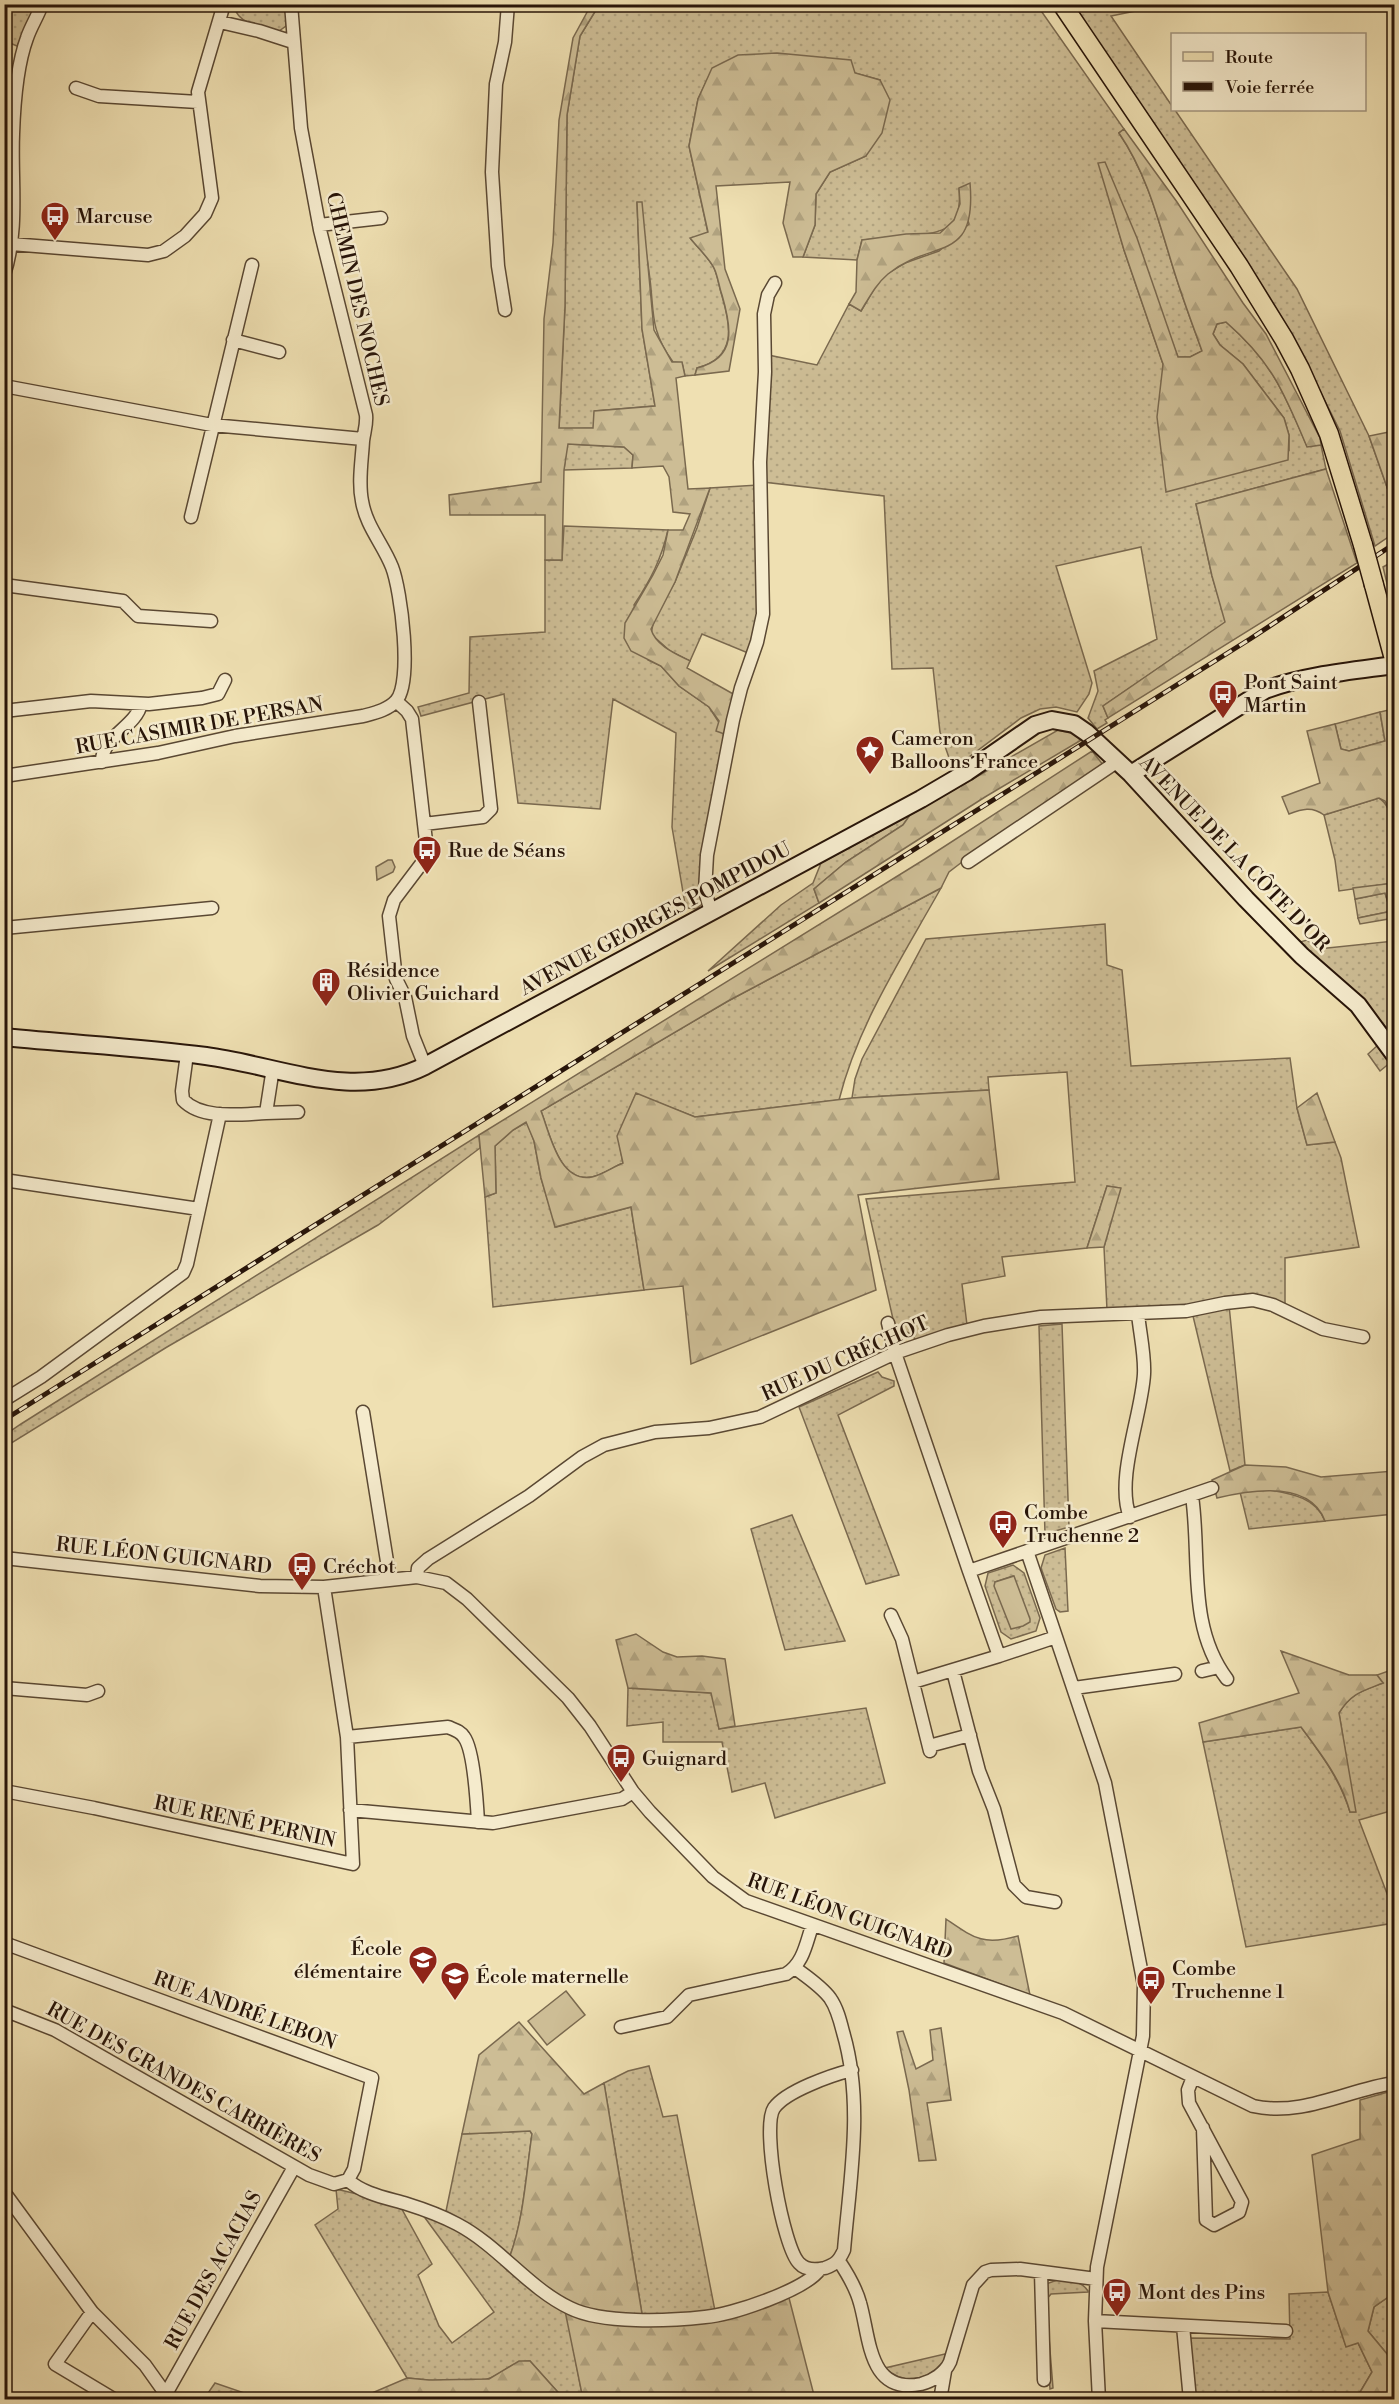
<svg xmlns="http://www.w3.org/2000/svg" width="1399" height="2404" viewBox="0 0 1399 2404" font-family="'Libre Bodoni',serif">
<defs>
<pattern id="grass-dots" width="8" height="8" patternUnits="userSpaceOnUse" patternTransform="scale(1.5)"><rect width="8" height="8" fill="#cdbd95"/><path d="M2 2h.1M6 6h.1" fill="none" stroke="#b0a27f" stroke-width="1.8" stroke-linecap="round"/></pattern>
<pattern id="forest-firs" width="22" height="20" patternUnits="userSpaceOnUse" patternTransform="scale(1.5)"><rect width="22" height="20" fill="#cdbd95"/><path d="M5 1l3.5 6h-7zM16 11l3.5 6h-7z" fill="#b0a27f"/></pattern>
<pattern id="park-crowns" width="20" height="18" patternUnits="userSpaceOnUse" patternTransform="scale(1.5)"><rect width="20" height="18" fill="#cdbd95"/><path d="M2 6a3 3 0 1 1 6 0M12 15a3 3 0 1 1 6 0" fill="none" stroke="#b0a27f"/></pattern>
</defs>
<rect width="100%" height="100%" fill="#efe0b2"/>
<filter id="stains"><feTurbulence type="fractalNoise" baseFrequency=".00333" numOctaves="4"/><feColorMatrix values="0 0 0 0 .2 0 0 0 0 .09 0 0 0 0 .02 0 0 0 .5 -.17"/></filter>
<radialGradient id="worn" r=".72"><stop offset=".6" stop-color="#630" stop-opacity="0"/><stop offset="1" stop-color="#630" stop-opacity=".3"/></radialGradient>
<path fill="url(#grass-dots)" stroke="#7a694f" stroke-width="1.5" fill-rule="evenodd" d="M4 5H37L17 46 5 41Z
M234 5H288L286 26 279 31C263 28 236 24 234 5Z
M599 5H1037L1124 129 1119 133C1149 177 1160 227 1176 277 1184 302 1193 326 1202 351L1190 357H1178L1099 163 1124 250 1163 364 1289 450V435L1284 418 1243 364 1220 345 1213 334 1217 324 1226 322C1272 362 1284 392 1307 446L1321 445 1326 469 1196 504 1212 576 1226 622 1103 706 1108 718 1105 720 1107 723 1097 729 1088 718 1098 691 1094 671 1157 639 1141 547 1056 566 1092 683 1089 694 1077 712 1056 707 1040 709 1021 718 953 769 940 732 933 668 892 669 884 496 763 482 768 355 817 365 849 304 861 311 877 284 888 273 905 263 939 251 969 224 959 188C963 229 944 233 909 236 893 238 878 239 862 240L857 260 803 257 815 225 816 194 830 172 866 156 880 80 855 73 713 68 698 99 689 146 708 233 691 239C698 248 709 258 714 268 718 277 719 287 722 296 731 326 737 358 697 368L695 375 685 376 682 363 673 362C648 328 655 310 649 272 646 248 641 225 637 202L642 329 655 406 595 411 594 428 559 429 565 306 567 115 580 36Z
M1072 5H1165L1111 16 1172 106V110H1175L1297 289 1369 436 1394 507V533L1375 546 1340 431 1297 345Z
M567 444 624 447 633 455 632 468 564 470Z
M758 485V610L748 653 702 634 690 661 670 651 651 634 654 619 675 582 697 528 710 488Z
M564 526 668 530C661 560 651 579 634 605L648 660 661 666 679 686 709 707 727 735 703 876 702 904 696 909 688 908 685 904 672 827 676 733 613 699 600 809 518 803 504 694 421 716 418 707 469 693 470 637 545 632V560H562Z
M1394 561V613L1383 567Z
M1380 712 1385 741 1349 751 1341 749 1335 724Z
M1379 798C1399 810 1394 859 1394 883L1339 891 1335 860 1324 815Z
M910 815 903 825 846 862 814 889 819 903 708 971 781 905 813 883 821 863Z
M941 888C903 956 858 1024 839 1100L695 1117 636 1094 618 1136 623 1163C613 1167 602 1175 592 1177 559 1183 550 1134 541 1111L728 1001Z
M1385 893 1389 906 1388 912 1358 918 1355 899Z
M1105 924 1107 965 1122 970 1131 1066 1290 1058 1297 1108 1307 1145 1335 1142 1341 1158 1359 1247 1285 1258V1309L1274 1303 1107 1310 1104 1247 1120 1188 1107 1186 1087 1248 1002 1257 1005 1276 962 1284 967 1325 917 1341 909 1333 895 1328 866 1199 1075 1182 1067 1072 988 1077 989 1090 852 1098 855 1079 862 1059 926 939Z
M1307 940 1318 949 1394 941V1035L1300 942Z
M1378 1045 1391 1062 1380 1071 1368 1054Z
M527 1122 534 1141 541 1178 556 1227 631 1207 644 1290 493 1307 485 1197 496 1193 495 1146 513 1130Z
M479 1135 480 1148 378 1225 167 1347 5 1447V1435L21 1424Z
M1229 1305 1245 1465 1230 1471 1193 1316Z
M1062 1324 1069 1527 1045 1534 1039 1326Z
M878 1372 882 1377 894 1381V1386L838 1415 899 1575 866 1584 799 1407Z
M1270 1490C1293 1494 1316 1498 1325 1521L1249 1529 1240 1492Z
M792 1515 845 1641 785 1650 751 1529Z
M1065 1548 1068 1611 1060 1612 1056 1609 1041 1568 1045 1555Z
M1013 1565 1024 1573 1040 1618 1036 1631 1011 1639 1001 1632 985 1586 988 1573ZM1013 1576 1022 1625 1019 1628 995 1582Z
M1394 1669V1810L1359 1820 1394 1912V1923L1246 1947 1203 1742 1301 1727C1321 1754 1340 1779 1350 1812H1355L1339 1713C1351 1693 1362 1691 1383 1683L1377 1675Z
M628 1688 712 1693 719 1729 866 1708 885 1783 775 1818 765 1783 732 1792 722 1742H663V1722L627 1726Z
M649 2066 663 2117 677 2115 716 2316 643 2320 604 2083 628 2071Z
M530 2131 532 2134C526 2174 524 2218 510 2256L445 2216 462 2134Z
M336 2189 399 2204 432 2264 418 2275 439 2326 452 2343 494 2312 420 2211 464 2231 566 2311 583 2399H564L530 2361C511 2360 503 2375 487 2379 462 2385 432 2381 407 2378L315 2225 338 2209Z
M1060 2279C1070 2281 1082 2281 1088 2291V2292L1051 2294 1046 2300 1053 2388 1050 2389 1043 2296 1046 2284Z
M1328 2292 1346 2346 1358 2343 1372 2372 1356 2399H1195L1189 2338 1290 2339 1289 2294Z
M1394 2293V2399L1388 2389 1392 2360 1368 2331 1374 2307Z
M949 2353 944 2365 941 2364C925 2382 903 2384 885 2368Z
M215 2383 262 2399H215L208 2393Z"/>
<path fill="url(#forest-firs)" stroke="#7a694f" stroke-width="1.5" d="M591 5H599L580 36 567 115 565 306 559 428H593L594 411 655 406 642 329 637 202H642L654 330 672 362H682L685 376 676 378 688 489 710 488 675 582 651 629C655 645 676 654 690 661L687 668 735 695 727 735 716 731 719 721 709 707 679 686 661 666 631 651 624 638 625 623 653 575 663 555 668 530H683L690 514 673 512 669 477 663 466 632 468 633 455 624 447 568 444 564 470 562 560H545V515H450L449 495 541 482 544 319 553 243 559 120 573 38Z
M777 53 851 60 855 73 880 80 890 100 882 133 866 156 830 172 816 194 815 225 803 257H793L783 223 790 182 716 186 725 269 740 309 729 371 695 375 697 368C738 358 731 326 722 295 719 287 718 276 714 268 709 258 698 248 690 238L708 232 689 146 698 99 712 68 738 55Z
M1124 129 1177 202 1243 303 1266 334 1320 438 1321 445 1307 447C1284 392 1272 362 1226 322L1217 324 1213 334 1220 345 1243 364 1284 418 1289 435 1288 460 1166 492 1157 417 1163 364 1124 250 1098 163 1105 162 1137 238 1178 357H1190L1202 351C1193 326 1184 302 1176 277 1160 227 1149 177 1119 133Z
M970 183C977 265 932 238 888 274 876 284 869 298 861 311L849 304 856 292 857 260 862 240 906 234 940 233 954 220 960 204 959 188Z
M1394 431V507L1369 436Z
M1326 469 1357 563 1108 718 1103 706 1225 622 1212 576 1196 504Z
M1393 709 1394 819 1385 801 1379 798 1324 815C1312 806 1302 809 1289 814L1282 797 1320 783 1307 731 1335 724 1341 749 1349 751 1385 741 1380 712Z
M1058 730 1079 735 1083 739 985 797 819 903 814 889 846 862 903 825 910 815Z
M1092 751 1104 766 966 859 949 872 941 888 728 1001 541 1111C550 1134 559 1183 592 1177 602 1175 613 1167 623 1163L617 1136 636 1093 695 1117 852 1098 989 1090 999 1179 858 1195 876 1290 691 1364 683 1286 644 1290 631 1207 555 1227 541 1178 534 1141 526 1122 513 1130 495 1146 496 1193 485 1197 479 1135 925 859Z
M1394 883V918L1360 924 1358 918 1387 912 1389 906 1385 893 1355 899 1353 888Z
M1317 1093 1335 1142 1307 1145 1297 1108Z
M1107 1186 1121 1188 1104 1247 1087 1248Z
M1245 1465 1286 1467 1321 1477 1394 1471V1514L1325 1521C1310 1480 1250 1490 1217 1498L1212 1480Z
M636 1634 663 1652 677 1657 702 1656 725 1659 735 1726 719 1729 711 1693 628 1688 616 1640Z
M1281 1651 1349 1675H1377L1383 1683C1363 1691 1351 1693 1339 1713L1356 1812H1350C1341 1779 1321 1754 1301 1727L1203 1742 1199 1723 1299 1693Z
M946 1919C974 1938 983 1946 1018 1936L1030 1995 944 1963Z
M519 2022 584 2094 604 2083 643 2320 716 2316 789 2298 815 2399H583L563 2301 510 2256C524 2217 526 2174 532 2134L530 2131 462 2134 479 2055Z
M941 2028 951 2100 927 2103 936 2160 919 2161 909 2090 897 2032 903 2031 916 2069 933 2060 930 2030Z
M1388 2092 1394 2118V2293L1374 2307 1368 2331 1392 2360 1388 2389 1394 2399H1356L1372 2372 1358 2343 1346 2347 1328 2292 1312 2155 1360 2139V2100Z
M519 2361H530L564 2399H358L407 2378 429 2380 489 2379Z"/>
<path fill="url(#park-crowns)" stroke="#7a694f" stroke-width="1.5" d="M388 860H392L395 867 393 872 377 880 376 867Z"/>
<path fill="#cdbd95" stroke="#7a694f" stroke-width="1.5" d="M1014 1576 1030 1619V1622L1023 1626 1011 1629 994 1586 995 1582Z
M566 1991 585 2015 547 2045 528 2021Z"/>
<g fill="none" stroke-linecap="round" stroke-linejoin="round">
<g stroke="#5a4833" stroke-width="15">
<path id="street" d="M220 22 259 31 293 42
M76 88 99 96 198 102
M319 225 381 218
M11 244 148 255 164 251 185 236 205 214 212 198 198 92 224 4
M4 275C19 229 11 181 13 134 14 104 17 65 27 38 31 26 38 16 42 4
M505 310 498 266 492 172 496 84 505 42 508 4
M233 340 279 352
M4 386 212 425 363 439
M191 517 252 265
M4 585 123 601 138 616 211 621
M396 701 407 711 412 719 427 850 425 859 394 900 389 916 396 979 405 997 413 1036 425 1066
M4 711 91 701 149 704 202 698 218 694 225 680
M102 762C101 737 136 727 141 704
M4 776 158 753 235 736 363 716C374 713 388 710 396 701 413 683 401 590 392 567 383 544 366 526 362 501 358 482 362 460 363 441 364 432 367 425 366 415L320 230 301 128 291 4
M424 824 483 817 491 809 479 702
M968 862 1118 761
M711 912 705 891 707 855 733 720 741 688 757 642 763 614 760 462 765 372 764 314 768 295 775 283
M4 928 212 908
M187 1054 182 1091 183 1100C202 1120 241 1114 266 1113L273 1068
M266 1113 298 1112
M4 1180 199 1209
M888 1323 895 1353 969 1571
M4 1400 41 1377 183 1273 187 1264 220 1114
M363 1412 390 1580
M1192 1496C1201 1558 1187 1626 1227 1679
M1130 1517C1115 1479 1142 1414 1144 1374 1145 1355 1140 1334 1138 1314
M1027 1551 1056 1637 999 1656 969 1571 1212 1488
M4 1558 260 1586 324 1587 417 1577 446 1583 467 1599 568 1698 590 1726 633 1792 650 1812 713 1877 746 1901 1063 2013 1253 2106C1302 2117 1347 2090 1394 2083
M417 1577 418 1568 428 1559 529 1496 582 1457 604 1445 655 1432 709 1428 760 1417 895 1353 948 1335 984 1326 1041 1317 1186 1311 1225 1303 1253 1300 1273 1305 1323 1329 1363 1337
M324 1587 347 1737 448 1727C455 1730 460 1731 464 1737 474 1750 477 1804 478 1822
M891 1615 902 1639 930 1751
M1056 1637 1105 1783 1144 1985 1143 2036 1097 2267 1095 2321 1099 2400
M953 1671 979 1771 994 1809 1014 1885 1026 1897 1055 1902
M1202 1671 1219 1667
M913 1682 999 1656
M4 1688 87 1695 98 1691
M1074 1688 1175 1674
M929 1746 970 1735
M4 1791 94 1808 353 1864 347 1737
M350 1810 493 1823 622 1799 633 1792
M4 1943 372 2078 354 2169 348 2180
M795 1968C807 1977 821 1986 830 1998 837 2008 840 2020 843 2032 864 2103 850 2178 844 2250 839 2261 836 2264 825 2268 816 2270 806 2271 799 2263 783 2247 761 2127 774 2108 786 2091 832 2075 852 2070
M4 2010 55 2030 309 2175 334 2184 348 2180C363 2194 387 2198 407 2204 423 2209 442 2216 457 2224 499 2246 528 2288 570 2308 602 2324 669 2321 705 2317 731 2315 806 2290 820 2269
M621 2027 667 2017 689 1995 786 1974C803 1964 806 1944 812 1926
M1193 2077 1188 2090 1189 2103 1242 2202 1239 2212 1214 2225 1206 2220 1203 2128
M4 2192 92 2312 145 2365 170 2400
M839 2261C847 2273 856 2288 860 2303 870 2337 868 2395 921 2384 933 2381 945 2373 950 2362L973 2285 985 2272 991 2270 1020 2269 1096 2279
M1041 2272 1044 2380
M92 2312 55 2364 115 2400
M1095 2321 1286 2331
M1183 2326 1190 2400
M167 2392 294 2167
M940 2400 945 2371"/>
</g>
<g stroke="#281509" stroke-width="20">
<path id="secondary" d="M1131 774 1265 690C1306 675 1351 671 1394 665
M4 1037C71 1044 139 1047 206 1056 281 1066 352 1102 425 1066L921 799 967 772 1035 725 1052 720 1074 724 1087 733 1131 774 1246 899 1302 956 1358 1005 1394 1054"/>
</g>
<g stroke="#281509" stroke-width="21">
<path id="primary" d="M1062 4 1239 266 1284 339 1300 369 1329 434 1363 545
M1374 585 1394 659"/>
</g>
<use href="#street" stroke="#f5ebcd" stroke-width="12"/>
<use href="#secondary" stroke="#f5ebcd" stroke-width="16"/>
<use href="#primary" stroke="#efe0b2" stroke-width="18"/>
<g stroke="#281509" stroke-width="5">
<path id="rail" d="M4 1420 1250 639 1394 544"/>
</g>
<use href="#rail" stroke="#f5ebcd" stroke-width="3" stroke-dasharray="9" stroke-linecap="butt"/>
<g stroke="#281509" stroke-width="21" stroke-linecap="butt">
<path id="primary-bridge" d="M1363 545 1374 585"/>
</g>
<use href="#primary-bridge" stroke="#efe0b2" stroke-width="18"/>
</g>
<defs>
<g id="bus-pin" transform="scale(1.5)"><path d="M0 17L-7.5 6A9.5 9.5 0 1 1 7.5 6Z" fill="#8f2418" stroke="#f5ebcd"/><path d="M-5-6H5V4H4V6H2V4H-2V6H-4V4H-5ZM-3.5-4V0h7V-4ZM-3.5 1.2v1.5H-2V1.2ZM2 1.2v1.5H3.5V1.2Z" fill="#fff"/></g>
<g id="sight-pin" transform="scale(1.5)"><path d="M0 17L-7.5 6A9.5 9.5 0 1 1 7.5 6Z" fill="#8f2418" stroke="#f5ebcd"/><path d="M0-6L1.8-2.2L6-1.7L2.9 1.2L3.7 5.4L0 3.3L-3.7 5.4L-2.9 1.2L-6-1.7L-1.8-2.2Z" fill="#fff"/></g>
<g id="building-pin" transform="scale(1.5)"><path d="M0 17L-7.5 6A9.5 9.5 0 1 1 7.5 6Z" fill="#8f2418" stroke="#f5ebcd"/><path d="M-4-6H4V6H1V3H-1V6H-4ZM-2.5-4.3h1.7v1.8h-1.7ZM.8-4.3h1.7v1.8H.8ZM-2.5-1h1.7V.8h-1.7ZM.8-1h1.7V.8H.8Z" fill="#fff"/></g>
<g id="school-pin" transform="scale(1.5)"><path d="M0 17L-7.5 6A9.5 9.5 0 1 1 7.5 6Z" fill="#8f2418" stroke="#f5ebcd"/><path d="M0-5L7-2L0 1L-7-2ZM-4 1L0 2.5L4 1V4Q0 6-4 4Z" fill="#fff"/></g>
</defs>
<g fill-rule="evenodd">
<use href="#bus-pin" x="55" y="216"/>
<use href="#bus-pin" x="1223" y="694"/>
<use href="#sight-pin" x="870" y="750"/>
<use href="#bus-pin" x="427" y="850"/>
<use href="#building-pin" x="326" y="982"/>
<use href="#bus-pin" x="1003" y="1524"/>
<use href="#bus-pin" x="302" y="1566"/>
<use href="#bus-pin" x="621" y="1758"/>
<use href="#school-pin" x="423" y="1960"/>
<use href="#school-pin" x="455" y="1976"/>
<use href="#bus-pin" x="1151" y="1980"/>
<use href="#bus-pin" x="1117" y="2292"/>
</g>
<g text-anchor="middle" stroke-width="5" stroke-linejoin="round" paint-order="stroke">
<g font-size="20" fill="#281509" stroke="#f5ebcd" text-anchor="start">
<text x="76" y="223">Marcuse</text>
<text x="1244" y="689">Pont Saint<tspan x="1244" dy="23">Martin</tspan></text>
<text x="891" y="745">Cameron<tspan x="891" dy="23">Balloons France</tspan></text>
<text x="448" y="857">Rue de Séans</text>
<text x="347" y="977">Résidence<tspan x="347" dy="23">Olivier Guichard</tspan></text>
<text x="1024" y="1519">Combe<tspan x="1024" dy="23">Truchenne 2</tspan></text>
<text x="323" y="1573">Créchot</text>
<text x="642" y="1765">Guignard</text>
<text x="402" y="1955" text-anchor="end">École<tspan x="402" dy="23">élémentaire</tspan></text>
<text x="1172" y="1975">Combe<tspan x="1172" dy="23">Truchenne 1</tspan></text>
<text x="476" y="1983">École maternelle</text>
<text x="1138" y="2299">Mont des Pins</text>
</g>
<g font-size="20" fill="#281509" stroke="#f5ebcd">
<text transform="translate(358 299) rotate(77)" y="7">CHEMIN DES NOCHES</text>
<text transform="translate(199 725) rotate(-10)" y="7">RUE CASIMIR DE PERSAN</text>
<text transform="translate(1235 853) rotate(46)" y="7">AVENUE DE LA CÔTE D'OR</text>
<text transform="translate(655 918) rotate(-28)" y="7">AVENUE GEORGES POMPIDOU</text>
<text transform="translate(845 1358) rotate(-24)" y="7">RUE DU CRÉCHOT</text>
<text transform="translate(164 1555) rotate(6)" y="7">RUE LÉON GUIGNARD</text>
<text transform="translate(245 1821) rotate(12)" y="7">RUE RENÉ PERNIN</text>
<text transform="translate(850 1916) rotate(20)" y="7">RUE LÉON GUIGNARD</text>
<text transform="translate(245 2010) rotate(20)" y="7">RUE ANDRÉ LEBON</text>
<text transform="translate(184 2082) rotate(29)" y="7">RUE DES GRANDES CARRIÈRES</text>
<text transform="translate(213 2270) rotate(-61)" y="7">RUE DES ACACIAS</text>
</g>
</g>
<rect width="1399" height="2404" fill="none" stroke="#efe0b2" stroke-width="24"/>
<rect x="6" y="6" width="1387" height="2392" fill="none" stroke="#281509" stroke-width="3"/>
<rect x="12" y="12" width="1375" height="2380" fill="none" stroke="#281509" stroke-width="1.5"/>
<rect x="1171" y="33" width="195" height="78" fill="#f5ebcd" stroke="#a3957f" stroke-width="1.5"/>
<rect x="1183" y="52" width="30" height="9" fill="#efe0b2" stroke="#a3957f" stroke-width="1.5"/>
<text x="1225" y="63" font-size="18" fill="#281509">Route</text>
<rect x="1183" y="82" width="30" height="9" fill="#281509" stroke="#a3957f" stroke-width="1.5"/>
<text x="1225" y="93" font-size="18" fill="#281509">Voie ferrée</text>
<rect width="100%" height="100%" filter="url(#stains)"/>
<rect width="100%" height="100%" fill="url(#worn)"/>
</svg>
